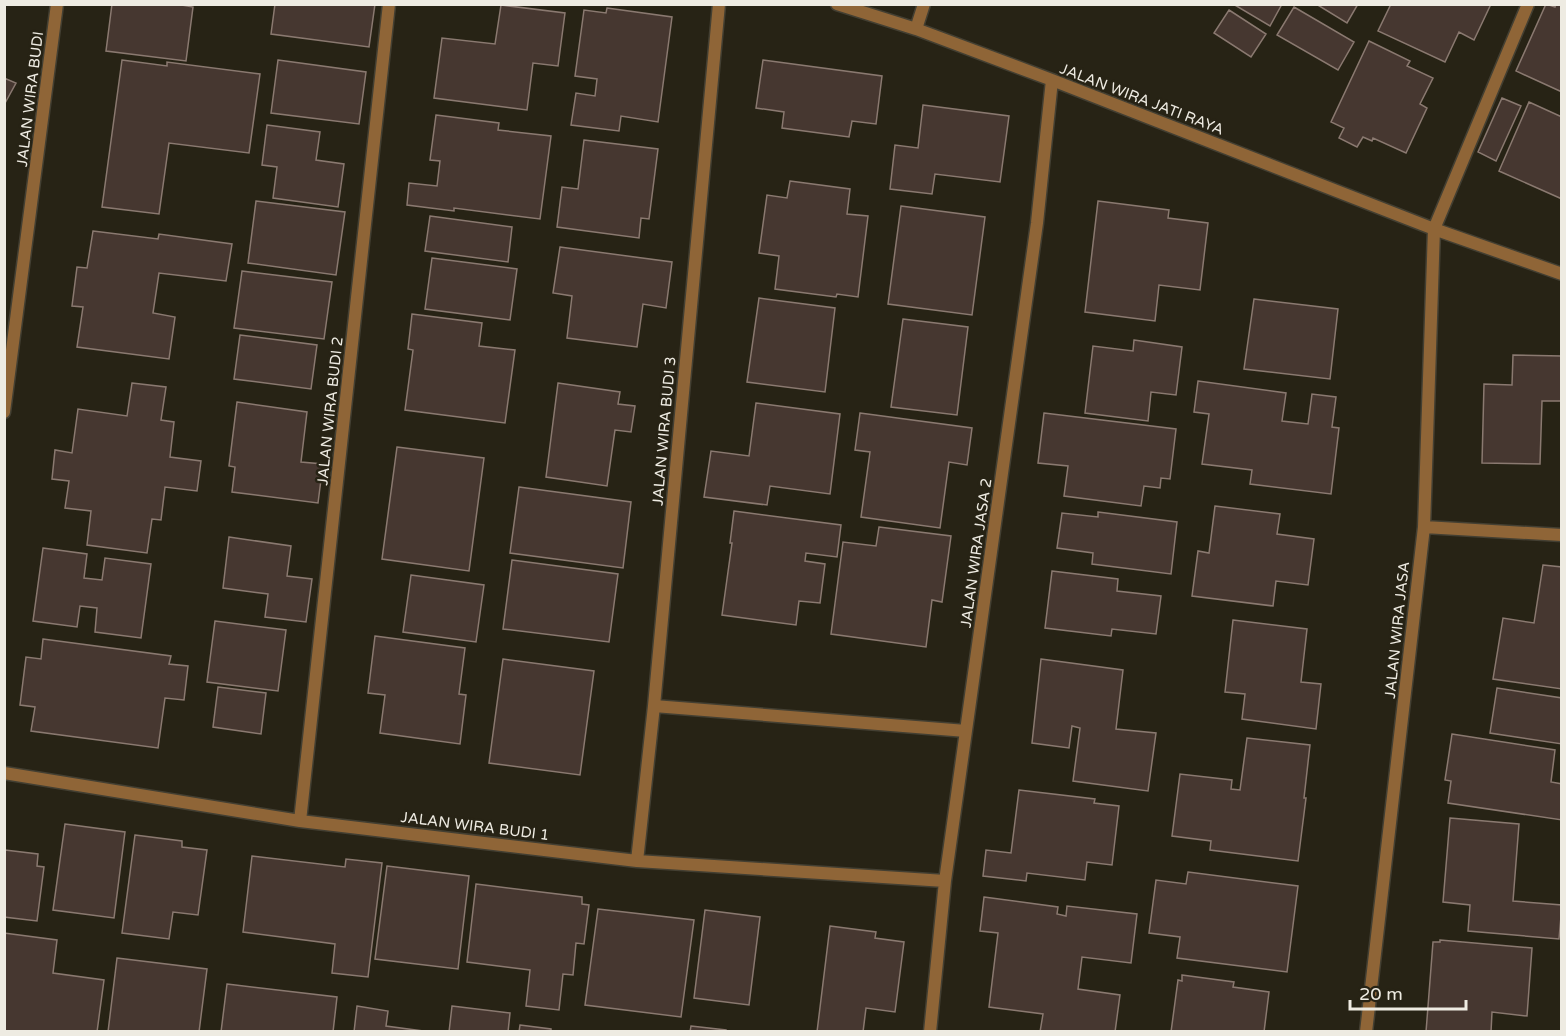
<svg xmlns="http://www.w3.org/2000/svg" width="1566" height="1036" viewBox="0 0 1566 1036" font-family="'Varela Round',sans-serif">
<rect width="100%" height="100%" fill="#272315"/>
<path fill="#463730" stroke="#8a7970" stroke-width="1.5" d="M112 4H176L193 7 186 61 106 51Z
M275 4H375L369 47 271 34Z
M1233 4H1282L1270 26Z
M1316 4H1358L1347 23Z
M1391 4H1491L1474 40 1459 32 1445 62 1378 31Z
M1546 4 1555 7 1556 4H1562V92L1516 71Z
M501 5 565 13 558 66 533 63 527 110 434 98 442 38 495 44Z
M1294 7 1354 42 1338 70 1277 35Z
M607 8 672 17 658 122 621 116 619 131 571 125 576 93 595 96 597 79 575 76 584 10 606 13Z
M1229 10 1266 34 1251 57 1214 33Z
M1369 41 1410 61 1407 66 1433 78 1420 104 1427 108 1406 153 1373 138 1372 141 1363 137 1357 147 1339 138 1344 128 1331 122Z
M122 60 167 66V62L260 74 249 153 169 143 159 214 102 207Z
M278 60 366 72 359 124 271 113Z
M763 60 882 76 876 124 852 121 849 137 782 128 784 112 756 108Z
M4 78 16 83 4 105Z
M1502 98 1521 106 1496 161 1478 152Z
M1529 102 1562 117V199L1499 171Z
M923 105 1009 116 1000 182 935 174 932 194 890 189 895 145 918 148Z
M436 115 499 123 498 130 551 136 540 219 454 208V211L407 205 409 183 437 186 440 161 430 160Z
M267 125 320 132 316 160 344 164 338 207 273 198 277 167 262 165Z
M584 140 658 149 649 219 641 218 639 238 557 227 562 187 578 189Z
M790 181 850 189 847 214 868 216 858 297 837 294 836 297 775 289 779 256 759 253 767 195 787 198Z
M256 201 345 212 336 275 248 263Z
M1098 201 1169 210 1168 218 1208 223 1200 290 1159 285 1155 321 1085 312Z
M901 206 985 217 972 315 888 304Z
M430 216 512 227 508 262 425 251Z
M93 231 158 239 159 234 232 244 226 281 159 273 153 313 175 317 169 359 77 347 83 307 72 306 77 267 87 268Z
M560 247 672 262 666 308 643 304 637 347 567 338 572 296 553 293Z
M432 258 517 269 510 320 425 309Z
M242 271 332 282 324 339 234 328Z
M759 298 835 308 825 392 747 382Z
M1254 299 1338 309 1330 379 1244 369Z
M412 314 482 323 479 346 515 350 505 423 405 410 413 350 408 349Z
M903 319 968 327 957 415 891 407Z
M240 335 317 345 311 389 234 379Z
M1134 340 1182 347 1176 395 1151 392 1148 421 1085 413 1093 346 1133 351Z
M1513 355 1562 356V401H1542L1540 464 1482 463 1484 384 1512 385Z
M1198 381 1286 393 1282 421 1308 424 1312 394 1336 397 1332 427 1339 428 1331 494 1250 484 1252 470 1202 464 1209 414 1194 412Z
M132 383 166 387 161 420 174 422 170 457 201 461 197 491 165 487 161 520 152 519 147 553 87 545 91 511 65 508 69 481 52 479 55 450 72 453 78 409 127 416Z
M558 383 620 392 618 404 635 406 631 432 615 430 607 486 546 477Z
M237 402 307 412 301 462 323 464 318 503 232 492 235 467 229 466Z
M756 403 840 414 830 494 770 486 767 505 704 497 711 451 749 456Z
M860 413 972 428 967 465 949 462 940 528 861 517 870 452 855 450Z
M1044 413 1176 429 1170 479 1161 478 1160 488 1144 486 1141 506 1064 496 1068 466 1038 463Z
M397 447 484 458 469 571 382 559Z
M519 487 631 502 623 568 510 553Z
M1215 506 1280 514 1277 534 1314 539 1308 585 1276 581 1273 606 1192 596 1198 551 1209 553Z
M734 511 841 525 837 557 806 553 805 561 825 564 820 603 799 601 796 625 722 615 732 543H730Z
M1098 512 1177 522 1171 574 1092 564 1093 553 1057 548 1062 513 1098 517Z
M879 527 951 536 942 602 932 600 926 647 831 634 843 542 876 546Z
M229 537 291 546 287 576 312 579 306 622 265 617 268 594 223 588Z
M43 548 87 554 84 578 102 580 105 558 151 564 141 638 95 632 97 608 80 606 77 627 33 621Z
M512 560 618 574 609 642 503 629Z
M1543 565 1562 567V689L1493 679 1503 618 1534 623Z
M1052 571 1118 579 1117 591 1161 596 1156 634 1112 629 1111 636 1045 628Z
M411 575 484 585 476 642 403 632Z
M1233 620 1307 629 1301 682 1321 684 1316 729 1242 719 1245 694 1225 692Z
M215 621 286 630 278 691 207 682Z
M375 636 465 648 459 694 466 695 460 744 380 733 385 695 368 693Z
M43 639 171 656 169 664 188 666 184 700 165 698 158 748 31 731 35 707 20 705 26 657 41 659Z
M503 659 594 671 580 775 489 763Z
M1041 659 1123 670 1116 729 1156 733 1148 791 1073 781 1080 728 1072 726 1069 748 1032 743Z
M218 687 266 693 261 734 213 727Z
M1497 688 1562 698V744L1490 733Z
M1452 734 1555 750 1551 782 1562 784V820L1448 803 1451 781 1445 780Z
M1247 738 1310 745 1304 798H1306L1298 861 1210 850 1211 841 1172 836 1180 774 1232 780 1231 789 1240 790Z
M1019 790 1095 799 1094 803 1119 806 1112 865 1087 862 1085 880 1027 873 1026 881 983 876 986 850 1011 853Z
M1450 818 1519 824 1513 901 1562 905 1559 939 1468 931 1470 905 1443 902Z
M65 824 125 832 114 918 53 910Z
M135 835 182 841V847L207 850 198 915 173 912 169 939 122 933Z
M5 850 38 854 37 866 44 867 37 921 4 917Z
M252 856 345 867 346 859 382 863 368 977 332 973 335 944 243 932Z
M387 866 469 876 458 969 375 959Z
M1188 872 1298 886 1287 972 1177 958 1180 937 1149 933 1156 880 1186 884Z
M476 884 582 897V904L589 905 584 944 576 943 573 975 563 974 559 1010 526 1006 530 970 467 962Z
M984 897 1058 907 1057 914 1066 916 1067 906 1137 914 1131 963 1082 957 1078 989 1120 995 1115 1032H1040L1043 1014 989 1007 998 933 980 931Z
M598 909 694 920 681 1017 585 1005Z
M705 910 760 917 749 1005 694 998Z
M830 926 876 932 875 938 904 942 895 1012 866 1008 863 1032H817Z
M4 933 57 940 53 973 104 980 97 1032H4Z
M1440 940 1532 948 1527 1016 1492 1012 1491 1032H1426L1433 942H1440Z
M117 958 207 969 199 1032H108Z
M1182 975 1234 982 1233 987 1269 992 1264 1032H1171L1178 980 1182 981Z
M227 984 337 997 333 1032H221Z
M357 1006 388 1011 386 1026 431 1032H354Z
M452 1006 510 1013 508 1032H449Z
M520 1025 551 1029V1032H519Z
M691 1026 726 1030V1032H690Z"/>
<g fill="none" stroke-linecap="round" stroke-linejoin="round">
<g stroke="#433f32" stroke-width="15">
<path id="street" d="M837 4 916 29 1052 80 1434 229 1562 274
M916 29 924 4
M4 412 57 4
M1424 527 1562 535
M654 706 966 731
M4 773 300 821 637 861 945 881
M300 821 389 4
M637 861 654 706 719 4
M930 1032 945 881 1037 223 1052 80
M1366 1032 1424 527 1434 229 1528 4"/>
</g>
<use href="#street" stroke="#8f6537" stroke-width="12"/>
</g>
<g text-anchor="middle" stroke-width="5" stroke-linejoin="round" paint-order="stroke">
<g font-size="15" fill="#eeebe2" stroke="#272315">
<text transform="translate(30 99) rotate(-83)" y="5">JALAN WIRA BUDI</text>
<text transform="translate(1142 99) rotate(21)" y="5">JALAN WIRA JATI RAYA</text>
<text transform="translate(330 411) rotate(-84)" y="5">JALAN WIRA BUDI 2</text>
<text transform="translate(664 431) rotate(-85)" y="5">JALAN WIRA BUDI 3</text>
<text transform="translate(976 553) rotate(-82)" y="5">JALAN WIRA JASA 2</text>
<text transform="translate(1397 630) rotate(-84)" y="5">JALAN WIRA JASA</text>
<text transform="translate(475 826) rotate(7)" y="5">JALAN WIRA BUDI 1</text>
</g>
</g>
<rect width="1566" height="1036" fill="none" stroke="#eeebe2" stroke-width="12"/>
<path d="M1350 1000v9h116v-9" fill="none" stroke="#eeebe2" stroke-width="3"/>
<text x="1359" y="1000" font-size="18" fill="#eeebe2" stroke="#272315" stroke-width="4.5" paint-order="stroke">20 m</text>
</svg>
